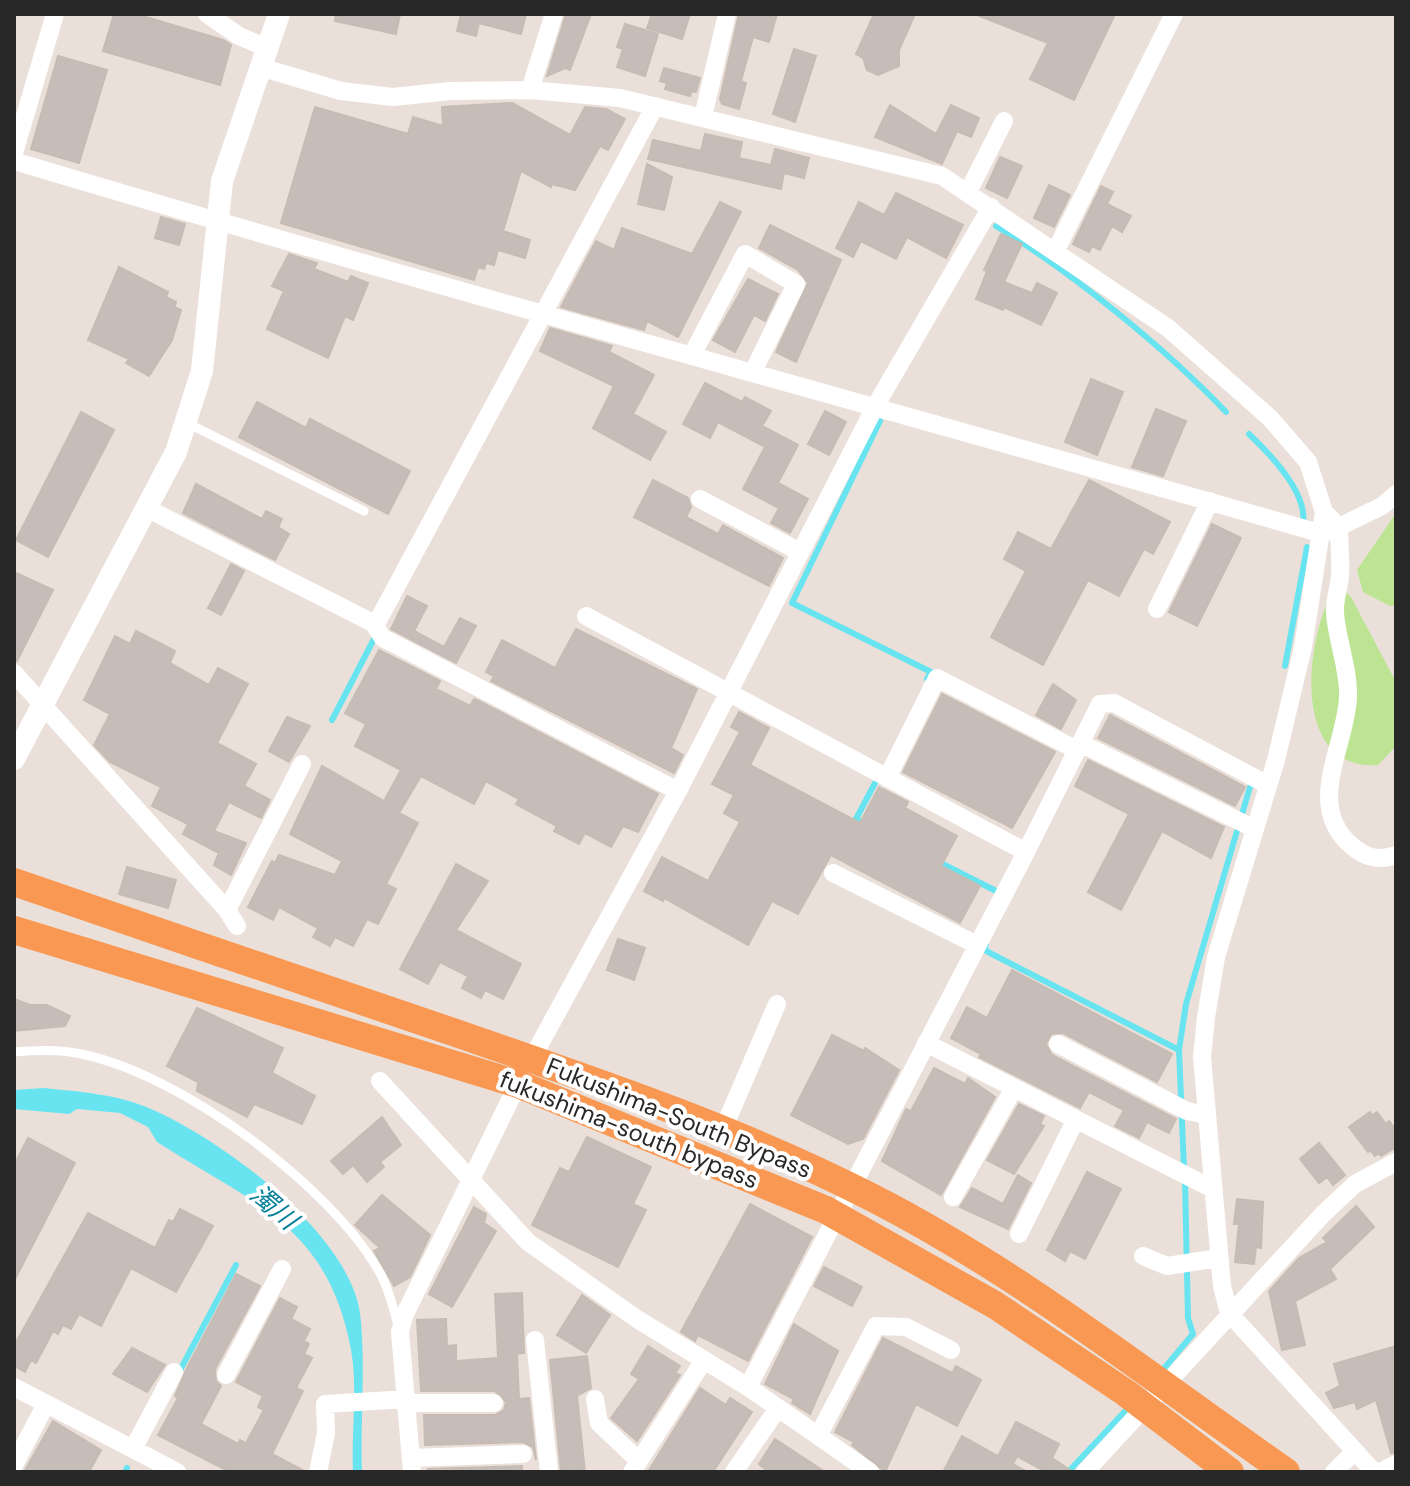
<svg xmlns="http://www.w3.org/2000/svg" width="1410" height="1486" viewBox="0 0 1410 1486" font-family="'DM Sans','Noto Sans JP',sans-serif">
<rect width="100%" height="100%" fill="#ebe0d9"/>
<path fill="#bce493" d="M1396 513V605L1390 606 1363 592 1357 570Z
M1332 592H1346L1351 597 1396 682V746L1378 765C1291 771 1305 644 1332 592Z"/>
<path fill="#68e4f1" d="M44 1088C81 1092 117 1094 151 1109 222 1140 348 1232 360 1313 366 1360 360 1423 362 1472H353C351 1433 358 1389 351 1350 328 1225 253 1204 157 1142L148 1127 120 1113 77 1109 69 1114 14 1109V1090Z"/>
<g fill="none" stroke-linecap="round" stroke-linejoin="round">
<path stroke="#68e4f1" stroke-width="6" d="M996 226C1073 273 1164 347 1226 412
M880 421 792 603 931 672 927 679
M1249 434C1270 454 1307 493 1303 522
M1285 666 1307 547
M332 720 375 637
M865 824 856 819 875 783
M935 860 1000 893
M986 945 984 949 988 952 1179 1050
M1184 1169 1179 1050 1186 1004 1250 787
M1161 1372 1193 1334 1188 1318 1185 1180
M178 1374 236 1265
M125 1472 127 1468
M1068 1472 1129 1407"/>
</g>
<path fill="#c6bdb9" stroke="#c6bcb3" stroke-width="2" d="M114 14H136L223 40 231 45 220 85 103 51Z
M336 14H400L396 34 335 21Z
M461 14H526L521 34 479 23 476 36 457 31Z
M566 14H591L570 70 565 68 547 76Z
M652 14H690L682 39 647 28Z
M739 14H777L769 42 753 37 741 81 746 83 739 109 722 104 720 99Z
M874 14H915L899 50V66L878 75 867 70 863 58 856 54Z
M1115 14 1074 100 1030 79 1048 43 977 15Z
M625 24 658 34 645 76 617 67 623 49 617 47Z
M794 49 816 56 795 122 773 114Z
M58 56 107 70 79 163 31 149Z
M664 68 700 78 696 92 692 91 690 96 665 89 667 83 660 81Z
M512 103 570 135 585 107 606 109 625 119 608 150 600 146 575 190 552 184 551 187 521 171 503 231 530 240 525 258 498 250 494 265 486 263 484 269 478 267 474 280 281 223 315 107 408 134 413 117 443 126 442 107Z
M890 105 936 134 951 105 979 118 971 137 957 131 942 164 875 137Z
M705 134 742 142 739 158 771 165 775 149 809 158 804 178 784 173 781 189 648 159 653 140 701 151Z
M1000 157 1022 166 1007 198 986 188Z
M647 164 672 177 664 210 638 204Z
M1049 185 1070 195 1054 227 1034 218Z
M1101 186 1113 192 1107 204 1131 216 1122 232 1112 226 1100 250 1092 246 1089 252 1073 244Z
M896 193 963 225 946 258 907 237 896 259 861 241 853 257 836 248 859 202 884 215Z
M720 202 741 212 678 337 647 321 644 330 561 307 596 241 614 250 622 228 692 254Z
M161 217 185 224 179 245 155 238Z
M770 225 841 260 796 362 776 352 808 283 798 270 759 248Z
M1001 234 1022 244 1004 282 1032 293 1037 283 1057 293 1041 325 1004 307 1003 310 976 299 987 271 984 270Z
M289 254 317 263 314 269 348 282 351 276 368 283 353 320 345 316 328 358 267 329 284 291 272 286Z
M119 267 168 292 166 297 176 302 174 307 181 310 172 340 149 376 126 363 129 359 88 340Z
M748 279 778 294 765 321 754 315 735 352 713 340Z
M550 328 612 346 609 352 654 375 633 414 666 432 650 460 593 428 614 386 540 351Z
M1091 379 1123 392 1097 455 1065 442Z
M705 383 742 402 745 397 771 411 762 426 798 445 778 483 808 499 790 533 771 523 779 508 743 489 765 447 718 422 710 438 683 424Z
M257 402 306 428 310 419 410 471 388 514 239 437Z
M1156 409 1186 421 1163 476 1132 467Z
M825 411 846 422 829 455 808 444Z
M81 412 114 430 48 557 16 540Z
M653 480 688 498 691 507 686 517 718 534 723 525 783 558 769 586 634 517Z
M1089 480 1170 522 1153 554 1144 549 1119 596 1088 580 1043 665 991 637 1026 571 1004 559 1018 532 1051 549Z
M196 484 262 519 266 511 282 519 278 527 289 534 275 560 183 513Z
M1212 524 1241 538 1197 626 1169 612Z
M231 564 244 571 221 615 208 608Z
M14 572 53 590 17 661H14Z
M407 596 427 606 414 631 444 647 460 618 476 626 456 663 391 629Z
M576 629 697 689 671 748 683 755 674 773 491 681 494 676 486 672 502 640 555 668Z
M136 631 175 651 170 663 209 685 218 668 248 684 217 743 256 764 244 786 270 800 261 818 229 802 214 831 246 843 231 875 214 865 219 853 183 834 188 824 152 806 161 787 110 762 94 745 110 714 84 700 115 636 130 644Z
M379 650 440 681 436 689 470 706 474 699 479 701 658 794 638 832 623 826 611 847 585 833 579 844 554 831 557 826 516 804 519 799 486 781 474 804 421 776 399 813 418 823 386 884 396 889 378 924 367 919 353 946 335 937 330 946 313 937 318 928 279 907 273 920 248 907 272 861 275 863 279 855 335 875 342 861 290 834 322 766 384 801 401 770 355 746 366 724 345 713Z
M1053 684 1076 700 1061 729 1036 715Z
M942 694 1055 752 1012 828 903 772Z
M739 712 769 728 750 765 860 823 879 787 908 802 905 808 957 836 941 866 980 886 960 923 831 855 798 914 772 901 748 945 664 898 663 901 644 891 662 857 708 881 740 822 724 813 734 795 712 784 740 732 731 727Z
M1110 715 1245 787 1235 806 1098 738Z
M287 717 310 726 289 762 269 751Z
M1088 760 1224 827 1211 858 1162 831 1121 910 1088 892 1129 814 1075 786Z
M456 864 488 881 456 930 521 964 503 999 485 990 481 998 462 988 468 976 440 962 428 984 400 969Z
M127 867 176 880 168 908 119 894Z
M618 939 645 948 634 980 607 970Z
M1012 970 1172 1054 1157 1082 1063 1033 1051 1034 1046 1044 1052 1055 1176 1119 1169 1133 1147 1122 1139 1138 1115 1126 1124 1110 1089 1092 1080 1108 979 1057 981 1054 951 1038 967 1007 987 1018Z
M14 999 30 1005H47L70 1016 65 1026 14 1031Z
M197 1008 283 1048 272 1073 315 1096 302 1124 254 1104 247 1117 197 1091 198 1082 167 1066Z
M832 1035 864 1051 865 1048 899 1070 863 1139 848 1144 791 1115Z
M934 1068 965 1084 968 1078 995 1097 941 1195 882 1161 906 1109 911 1111Z
M1019 1104 1044 1116 1040 1124 1044 1126 1014 1174 987 1160Z
M1370 1112 1372 1115 1377 1112 1386 1124 1389 1121 1396 1130V1147L1381 1156 1378 1153 1375 1156 1370 1150 1368 1152 1349 1127Z
M382 1117 401 1145 380 1162 384 1167 367 1182 353 1165 343 1174 331 1161Z
M587 1137 651 1167 633 1204 646 1210 618 1267 532 1225 560 1168 569 1172Z
M28 1138 75 1163 14 1281V1165Z
M1319 1143 1345 1175 1333 1185 1327 1177 1319 1183 1300 1159Z
M1087 1172 1121 1189 1085 1259 1070 1251 1065 1261 1047 1250Z
M1018 1175 1031 1183 1008 1229 960 1207 972 1188 1003 1204Z
M382 1195 430 1235 410 1277 394 1286 374 1251 380 1248 355 1225Z
M1237 1199 1263 1202 1261 1248 1256 1247 1254 1264 1235 1262 1239 1224H1234Z
M750 1204 812 1237 748 1361 698 1335 695 1341 681 1332Z
M1356 1206 1374 1227 1330 1269 1336 1279 1295 1301 1305 1345 1282 1350 1269 1291 1299 1258 1327 1242 1323 1238Z
M474 1207 486 1214 484 1223 496 1231 452 1307 429 1294Z
M180 1209 213 1226 176 1292 131 1268 101 1326 79 1314 71 1329 63 1325 58 1334 53 1331 36 1363 31 1360 25 1372 14 1366V1346L88 1213 155 1248 169 1220 173 1222Z
M824 1267 862 1287 852 1306 814 1286Z
M236 1274 260 1286 215 1369 216 1381 221 1386 201 1424 238 1444 240 1440 246 1443 264 1410 258 1407 263 1396 236 1382 280 1298 297 1307 291 1319 310 1329 304 1341 309 1344 304 1354 312 1358 296 1388 303 1391 272 1454 306 1472H230L158 1435 178 1398 175 1396 186 1370Z
M522 1293 524 1353 517 1354 519 1399 529 1398 536 1460 533 1447 523 1442 425 1445 424 1415H495L504 1410 506 1402 495 1391H421L417 1320 446 1319 447 1346 456 1345V1361L498 1358 495 1294Z
M582 1295 610 1315 586 1353 557 1335Z
M794 1324 838 1351 810 1414 792 1403 794 1399 765 1384Z
M883 1338 952 1373 956 1366 981 1380 957 1426 916 1404 885 1472 852 1445 854 1442 835 1432Z
M648 1346 680 1366 675 1373 680 1375 637 1441 611 1418 639 1379 631 1374Z
M1396 1346V1452L1391 1453 1376 1400 1357 1409 1355 1402 1334 1408 1326 1393 1340 1386 1334 1364Z
M132 1348 165 1365 147 1392 113 1374Z
M587 1356 591 1388 577 1396 585 1472H561L550 1360Z
M700 1388 726 1405 730 1398 752 1412 713 1472H648Z
M53 1421 101 1450 89 1472H24Z
M1016 1422 1059 1444 1052 1458 1073 1472H1046L1017 1456 1013 1464 1027 1472H943L962 1436 998 1456Z
M775 1439 825 1472H771L765 1469 759 1464Z
M522 1466V1472L427 1469Z"/>
<g fill="none" stroke-linecap="round" stroke-linejoin="round">
<path stroke="#fff" stroke-width="9" d="M187 423 364 511
M14 1052C36 1050 59 1049 81 1054 181 1074 330 1185 380 1273 389 1289 393 1307 398 1325"/>
<path stroke="#fff" stroke-width="18" d="M207 14 239 36 267 48
M260 67 341 91 393 97 450 91 530 90 620 98 942 176 1168 328 1270 418 1308 462 1324 512 1303 647 1276 760 1216 957 1206 1017 1202 1057 1222 1286 1229 1313 1374 1472
M530 90 554 14
M703 117 727 14
M14 153 55 14
M14 161C449 291 887 409 1323 534
M968 192 1004 121
M1056 250 1174 14
M692 355 745 254 796 284 753 372
M700 499 800 552
M146 508 373 623 383 638 678 791
M1324 512 1339 527C1339 543 1341 560 1340 576 1339 588 1334 601 1335 613 1337 641 1349 669 1348 697 1346 747 1304 806 1352 846 1366 858 1379 861 1396 855
M1339 527 1382 506 1396 494
M1157 609 1210 501
M586 616 1026 852 1100 704 1114 703 1268 785
M375 626 655 106
M14 673 227 910 237 926
M1080 743 1255 829
M887 778 937 678 1077 750
M833 873 977 945
M227 910 302 764
M926 1043 1213 1189
M1058 1044 1187 1111 1207 1115
M380 1081 528 1242 637 1319 748 1387 870 1472
M722 1132 777 1004
M953 1197 1014 1088
M1019 1234 1076 1119
M1143 1256 1167 1266 1219 1258
M535 1340 549 1472
M226 1375 282 1269
M14 1387 177 1472
M748 1387 1026 852
M595 1399 599 1423 639 1461
M408 1403H494
M818 1436 876 1326 906 1327 951 1350
M133 1449 174 1372
M411 1458 523 1454
M14 1465 46 1404
M318 1472 326 1433 325 1404 408 1399
M412 1472 400 1332 404 1316 518 1084 678 791 876 405 991 207
M632 1472 704 1360
M734 1472 778 1408
M1085 1472 1323 1214 1355 1184 1396 1162
M1334 1472 1353 1453
M1380 1472 1396 1464"/>
<path stroke="#fff" stroke-width="22" d="M14 759 176 452 202 371 222 181 279 14"/>
<path stroke="#f99852" stroke-width="28" d="M14 882C159 932 305 982 450 1031 592 1080 739 1129 873 1198 1021 1274 1150 1377 1286 1472
M14 930 518 1084 826 1210 995 1305 1126 1393 1230 1472"/>
</g>
<g text-anchor="middle" stroke-width="8" stroke-linejoin="round" paint-order="stroke">
<g font-size="24" fill="#282828" stroke="#fff">
<text transform="translate(679 1118) rotate(22)" y="8">Fukushima-South Bypass</text>
<text transform="translate(629 1130) rotate(22)" y="8">fukushima-south bypass</text>
</g>
<g font-size="26" font-style="italic" fill="#0a819a" stroke="#fff">
<text transform="translate(274 1207) rotate(41)" y="9">濁川</text>
</g>
</g>
<rect width="1410" height="1486" fill="none" stroke="#282828" stroke-width="32"/>
</svg>
